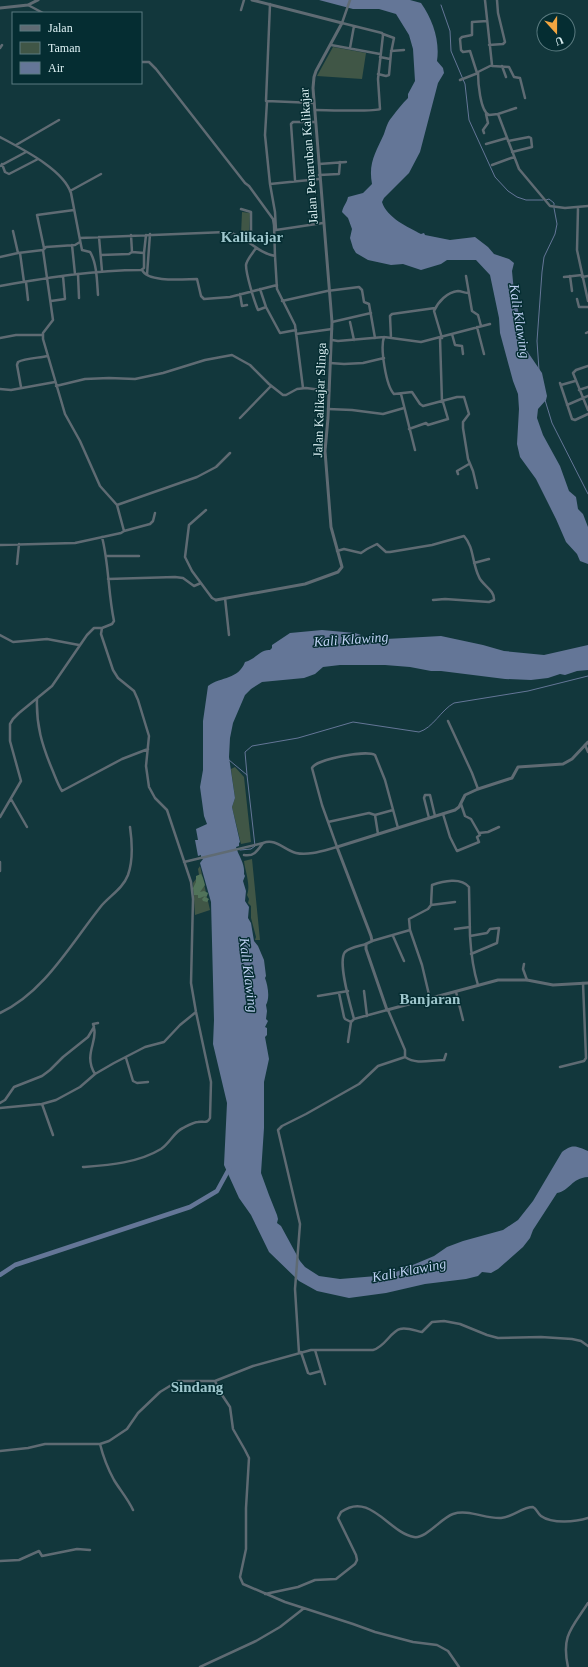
<svg xmlns="http://www.w3.org/2000/svg" width="588" height="1667" viewBox="0 0 588 1667" font-family="Georgia,serif">
<rect width="100%" height="100%" fill="#12373c"/>
<path fill="#405646" d="M333 47 366 53 362 79 317 76Z
M242 212 250 213 249 240 241 235Z
M235 767 244 777 251 842 241 844 232 807 235 798 231 769Z
M252 859 260 940H255L256 937 251 918V906L248 903 249 899 247 895C251 885 245 871 244 861Z
M200 866 210 910 195 915 193 883 199 875 198 869Z"/>
<path fill="#51735a" d="M201 874 203 878 205 885 200 892 204 891 208 893 207 896 205 897 209 899 207 902 203 901 202 899 205 896 200 898H198V895H194L193 888 196 882V876Z"/>
<path fill="#647697" d="M319 0H410L421 3C433 20 440 41 437 61L443 68 444 73 438 83 420 152 409 173 384 198 382 202C387 218 408 227 421 234L424 233 425 235 450 240 475 237 488 247 494 254 509 259 514 263 512 271 514 292 527 351 542 373 547 396 546 400 538 409 537 418 543 435 560 466 569 491 576 497 578 509 583 514 588 527V564L580 561 577 554 566 542 556 519 536 479 520 457 517 444 519 409 518 394 513 381 500 333 499 318 490 275 476 260H447L441 264 421 270 403 264 391 265 368 260 356 253 353 248 350 238 352 229 348 218 342 212C343 206 347 203 348 197L363 193 372 184C368 163 376 152 384 134 386 128 388 121 392 117 397 110 402 104 408 98V94L415 81 413 49 409 35 396 14 379 9H353Z
M322 630 355 633 367 637 386 639 441 636 483 645 504 651 544 655 588 645V670L577 671 565 675 560 674 548 678 531 680 505 679 441 671H431L410 667 385 665H340L323 667 315 674 304 678 262 682 251 689 245 695 233 723 230 738 229 757 235 798 232 807 240 842 239 843V846L236 847C239 857 245 863 244 874L245 876 243 881 246 891 245 901 249 907 248 918 251 923 254 941 258 946 264 960 266 976 265 978C268 986 270 998 266 1005L267 1011 266 1019 268 1021 265 1027 267 1028V1035L265 1037 269 1059 264 1082V1128L261 1173 269 1195 277 1215 278 1219 277 1223 281 1226 300 1261 305 1267 319 1276 340 1279 389 1275 434 1256 447 1247 463 1241 503 1230 518 1220 533 1201 562 1152C573 1144 575 1146 588 1151V1177C571 1178 570 1191 557 1193L533 1230 530 1238 523 1247 498 1269 491 1273 482 1272 478 1276 466 1279 425 1284 386 1293 349 1298 317 1291 299 1281 269 1252 251 1215 239 1198 224 1165 227 1103 213 1044 214 1020 211 902 200 863 203 859 201 858V855L198 856 195 840H198L196 829 207 824 204 816 200 787 203 770V721L208 686C222 676 238 680 245 662 255 660 260 649 270 650L272 648V645L290 633Z"/>
<g fill="none" stroke-linecap="round" stroke-linejoin="round">
<path stroke="#647697" stroke-width="1" d="M441 5 450 31 451 51 465 84 469 120 495 177 508 191 517 197 526 200H543
M546 200 549 199 554 203V205
M539 370 537 341 542 272 544 257 555 234 557 224 554 208
M545 400 552 423 588 494
M229 760 247 775 255 846 251 849 240 850
M247 775 245 752 252 746 298 738 353 722 419 732C433 728 441 710 454 703L528 691 588 676"/>
<path stroke="#647697" stroke-width="4.5" d="M0 1275 15 1265 190 1207 217 1191 229 1169"/>
<path stroke="#5f6b73" stroke-width="2.5" d="M485 0 492 65 478 72C478 82 480 111 489 115L498 114 519 169 550 206 565 208 588 206
M28 5 43 13
M241 10 244 0
M331 45 380 54
M489 45 503 44 505 42 498 13 497 0
M0 48 2 45
M350 48 354 26
M391 51 404 50
M380 57 390 59
M141 62H149L156 69 245 183 249 186 273 219 274 225 275 256
M492 66 509 67 514 77 520 78 525 98
M502 66 506 77
M477 73 470 51 463 52 461 50 460 39 462 37 472 35V22L487 21
M378 74 386 76 389 75 391 53 394 38 383 34
M460 80 478 73
M266 101 270 4
M315 110C325 110 376 112 380 109L378 79 383 35 382 33 342 23 350 0
M498 114 516 108
M484 133 483 130 488 123 486 114
M0 137C22 149 63 169 71 193L80 240V242L75 245 46 247 43 250 53 320 43 333V339L65 414 80 441 100 486 117 505 124 531 121 533 75 543 0 545
M508 141 529 137 531 138 532 147 512 152
M486 144 507 138
M16 145 59 120
M2 164 5 172 9 174 38 159
M319 164 346 162
M492 165 514 157
M0 166 26 152
M319 175 339 174 340 162
M295 180 291 124 293 122H315
M270 184 265 135 267 101 314 103
M70 191 101 174
M578 208 577 250 588 301
M241 209 251 212V243
M276 230 275 212 270 184 319 179
M276 230 323 223
M13 231 18 253 43 250
M131 235 132 252
M99 237 102 271
M80 238 226 232C245 234 256 253 275 256L277 289 295 325 303 388
M80 240 82 250 90 252C97 263 97 282 98 295
M72 245 75 274
M44 248 37 215 74 210
M256 248C253 253 247 259 246 265 246 274 254 301 258 310L266 307
M20 253 24 282
M144 253 146 235
M0 257 18 253
M142 270C148 283 185 279 197 279L201 296 204 299 230 297 277 285
M78 274 79 298
M147 275 150 234
M466 276 472 311 478 315 481 326
M570 276 572 291
M564 277 582 275
M582 277 588 276
M26 282 28 300
M0 286C47 278 93 270 141 270L144 268V253L132 252 129 254 101 255
M260 289 266 307 280 333 296 330
M240 294 242 306 247 305
M577 299 579 307H588
M51 301 65 299 63 276
M282 301 327 291 359 287 362 290 364 302 369 304 375 338
M332 322 371 313
M350 322 354 340
M477 327 484 354
M586 333 588 332
M296 334 332 329
M452 334 455 345 462 346 463 354
M384 337C380 348 386 386 394 394L412 392 420 404 423 406 457 397H464L469 414 463 422V428L468 459 473 471 477 488
M0 338 16 335H43
M391 338 390 316 392 314 435 308
M440 338 442 402
M442 338 434 311C438 302 447 292 458 291 462 291 463 293 468 293
M332 340 338 341 384 337 421 342 490 324
M330 363 344 364 363 363 384 358
M588 366 576 370 573 373 588 410
M560 383 572 419 575 420 588 414
M561 385 575 381
M56 386 85 379 109 378 135 379 163 373 205 360 232 355 250 365 269 384 283 395H286L297 389 306 388 329 391
M21 387 17 365 18 362C25 358 39 358 48 356
M0 389 11 390 55 382
M579 390 588 387
M401 394 415 450
M567 405 588 396
M328 409 352 410 383 414 404 408
M240 418 271 386
M409 429 426 423 428 425 448 419 443 402
M458 474 457 471 469 464
M117 505 197 477 216 467 230 453
M206 510 189 525 185 557 192 571 212 598 216 600
M124 531 150 524 153 521 155 513
M337 551 344 549 361 553 367 549 377 544 386 552H390L432 545 464 536C474 547 472 563 479 577 482 585 495 590 494 600L489 602 445 599 433 600
M106 556H139
M474 563 489 559
M17 564 19 544
M108 579 175 577 183 578 194 586 201 583
M225 598 229 635
M0 635 13 642 47 639 79 645
M37 699C36 725 42 745 52 769 55 776 58 785 62 791L122 759 148 749
M448 721 472 773 478 789
M585 745 588 752
M11 799 27 827
M461 804 465 816 471 819 479 833
M443 814 450 837 457 851 479 842 477 837 480 835 479 833 488 832 499 827
M0 817 21 781 10 741V724L13 719 19 713 52 686 87 635 94 628H102
M429 818 424 798 425 795H430L435 816
M328 822 369 813 375 815
M378 834 375 815 393 810
M244 855C254 857 258 850 263 843 276 838 284 850 296 853 309 856 325 850 337 847L322 805 312 768C316 759 366 750 375 755L385 780 398 828
M0 862V871
M184 862 263 843
M431 905 455 902
M455 929 470 927
M410 930 422 965 430 999
M393 936 404 961
M372 941 410 930 409 919 428 909 431 905 432 885C443 881 461 877 469 887L470 936
M471 954 497 943 499 928 490 929 487 933 470 936C471 953 473 969 478 985
M524 964 523 969 527 980
M364 991 367 1016
M456 992 463 1020
M339 993 344 1017 345 1019 351 1022
M318 996 348 991
M0 1013C45 992 72 942 102 905 111 895 123 888 128 875 133 861 132 841 130 827
M354 1019C351 1007 337 962 345 952 350 947 360 946 366 944
M94 1028C98 1041 83 1055 95 1074
M348 1042 351 1022 354 1019 387 1010
M405 1057C417 1065 430 1060 444 1060L446 1054
M126 1058 133 1081 137 1083 148 1082
M560 1067 584 1061 586 1058 583 983
M0 1103 5 1100 14 1087 42 1076 50 1070 63 1057 88 1037 94 1027 93 1024 98 1023
M42 1104 53 1135
M0 1108 42 1104 56 1100 80 1087 95 1074 114 1063 145 1047 164 1042 180 1025 196 1012
M83 1167C109 1165 138 1163 161 1149 170 1143 174 1132 183 1128 187 1126 194 1122 198 1122 204 1121 207 1124 210 1118L211 1082 196 1012 191 983 193 899 191 882 167 810 155 798 149 787 146 766 149 736 138 700 134 691 118 678 113 670 101 634 102 628 112 624 114 621C108 593 109 564 102 537
M315 1350 325 1384
M301 1352 308 1373 310 1374 321 1371
M299 1353 295 1289 300 1224 278 1130 282 1126 306 1114 359 1084 378 1066 405 1057V1050L388 1010
M215 1381 220 1392 230 1407 233 1429 245 1450 249 1458 246 1508V1549L240 1577 243 1584 285 1602 353 1624 375 1632 413 1642 437 1645 448 1651 459 1667
M100 1444C103 1456 108 1469 114 1480 120 1490 128 1499 133 1510
M0 1451 28 1448 45 1444H100L109 1441 127 1429 138 1413 160 1392 178 1381H215L253 1366 311 1350H373C385 1347 391 1331 400 1329 407 1327 416 1331 422 1332L432 1322 444 1321 460 1324 487 1335 498 1338 541 1337 572 1339 581 1341 588 1346
M0 1561 19 1560 39 1551 42 1556 77 1549 90 1550
M265 1594 298 1587 315 1580 336 1579 355 1564 357 1560 356 1555 338 1518 341 1512C370 1491 389 1533 414 1537 426 1539 441 1518 453 1514 468 1509 486 1519 501 1518 513 1517 522 1507 533 1507 537 1509 537 1513 541 1516 552 1524 576 1522 588 1518
M200 1667 256 1641 280 1627 303 1609
M568 1667C561 1635 572 1628 588 1603"/>
<path stroke="#5f6b73" stroke-width="3" d="M0 8 28 5 38 0
M216 600 305 584 338 572 342 567 331 527 325 451 328 418 332 322 313 88 314 77 316 71 342 23 252 0
M588 742 572 759 563 764 518 767 512 778 478 789 465 795 459 807 455 810 337 847 371 936 372 941 366 944V949L387 1010 498 980H527L553 985 588 983"/>
</g>
<g text-anchor="middle" stroke-width="3" stroke-linejoin="round" paint-order="stroke">
<g font-size="13" fill="#ddf1f4" stroke="#052d32">
<text transform="translate(308 156) rotate(-94)" y="5">Jalan Penaruban Kalikajar</text>
<text transform="translate(319 400) rotate(-88)" y="5">Jalan Kalikajar Slinga</text>
</g>
<g font-size="14" font-style="italic" fill="#c0d2f4" stroke="#052d32">
<text transform="translate(520 321) rotate(81)" y="5">Kali Klawing</text>
<text transform="translate(351 639) rotate(-4)" y="5">Kali Klawing</text>
<text transform="translate(249 975) rotate(83)" y="5">Kali Klawing</text>
<text transform="translate(409 1270) rotate(-11)" y="5">Kali Klawing</text>
</g>
<g font-size="15" font-weight="bold" fill="#9fc7cd" stroke="#052d32">
<text x="252" y="242">Kalikajar</text>
<text x="430" y="1004">Banjaran</text>
<text x="197" y="1392">Sindang</text>
</g>
</g>
<rect x="12" y="12" width="130" height="72" fill="#052d32" stroke="#5b7b80"/>
<rect x="20" y="25" width="20" height="6" fill="#5f6b73" stroke="#5b7b80"/>
<text x="48" y="32" font-size="12" fill="#ddf1f4">Jalan</text>
<rect x="20" y="42" width="20" height="12" fill="#405646" stroke="#5b7b80"/>
<text x="48" y="52" font-size="12" fill="#ddf1f4">Taman</text>
<rect x="20" y="62" width="20" height="12" fill="#647697" stroke="#5b7b80"/>
<text x="48" y="72" font-size="12" fill="#ddf1f4">Air</text>
<g transform="translate(556 32) rotate(159)"><circle r="19" fill="#052d32" stroke="#5b7b80"/>
<path d="M0-3L7 15L0 10L-7 15Z" fill="#f2a541"/>
<text y="-6" font-size="11" font-weight="bold" text-anchor="middle" fill="#ddf1f4">U</text>
</g>
</svg>
